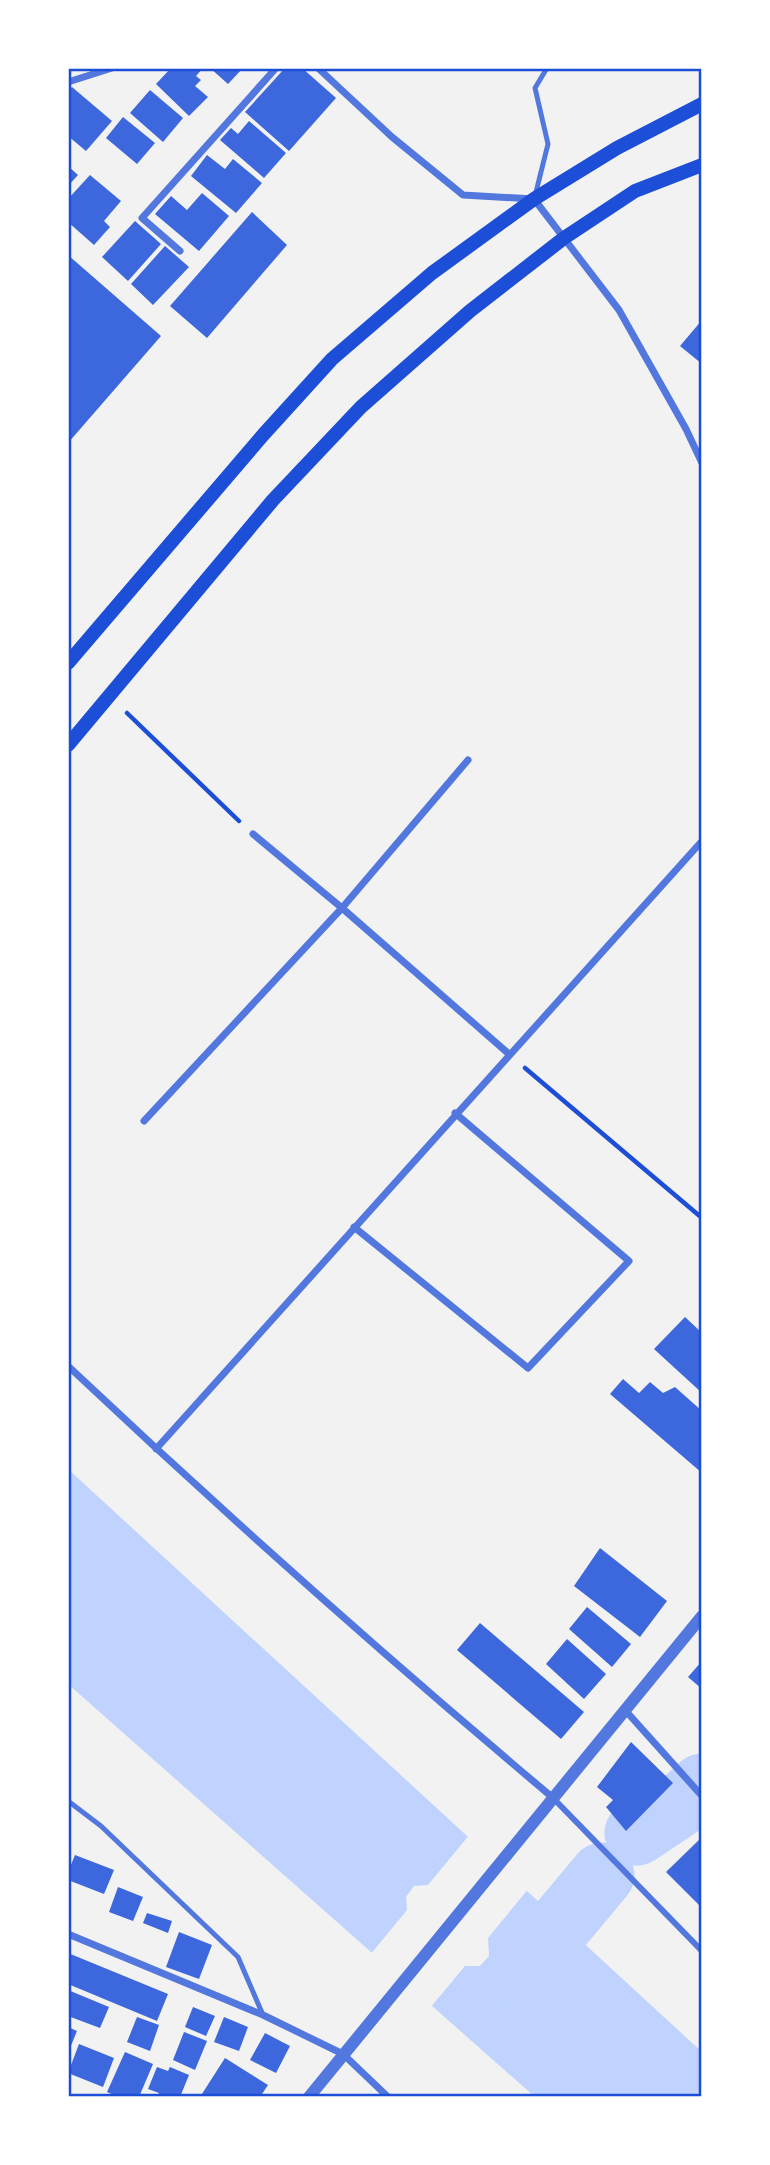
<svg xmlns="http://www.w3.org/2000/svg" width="770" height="2165" viewBox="0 0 770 2165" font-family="'Roboto Serif',serif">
<rect width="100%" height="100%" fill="#f2f2f2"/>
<path fill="#bfd3fe" d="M68 1469 702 2052V2097H535L68 1684Z"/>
<path fill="#f2f2f2" d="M470 1834 529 1888 488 1938 489 1956 480 1966H465L430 2008 370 1955 407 1910 406 1897 414 1886 428 1885Z"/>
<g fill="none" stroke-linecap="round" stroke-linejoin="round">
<path stroke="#bfd3fe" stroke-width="65" d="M637 1833 688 1799 702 1786
M517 1977 602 1875"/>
</g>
<path fill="#3d67dc" d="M171 68H203L196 76 201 80 195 86 208 97 189 116 156 84Z
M210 68H243L228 84Z
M285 68H302L336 98 289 151 245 112Z
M72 87 112 121 86 151 68 136V91Z
M150 90 183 118 163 142 130 113Z
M123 117 155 143 137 164 106 138Z
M249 121 286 153 264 178 220 140 231 128 238 134Z
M207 155 225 169 233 159 262 183 236 213 191 176Z
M68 166 78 175 68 186Z
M90 175 121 201 104 221 110 227 94 245 68 222V199Z
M202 193 229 216 199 251 155 214 171 196 187 210Z
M252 212 287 245 207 338 170 306Z
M135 221 161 244 128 281 102 257Z
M165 246 189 267 153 305 131 284Z
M68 255 161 336 68 443Z
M702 320V364L680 346Z
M685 1317 702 1333V1393L654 1349Z
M623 1379 639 1393 650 1382 663 1393 675 1387 702 1411V1473L610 1394Z
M600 1548 667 1601 640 1637 574 1586Z
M587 1607 631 1644 612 1667 569 1629Z
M480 1623 584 1712 561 1739 457 1650Z
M567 1639 606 1674 584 1699 546 1664Z
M702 1661V1689L688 1677Z
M631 1742 673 1783 626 1831 606 1807 613 1800 597 1787Z
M702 1837V1902L699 1905 666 1872Z
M75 1855 114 1870 104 1894 68 1880V1872Z
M118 1887 143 1897 133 1921 109 1912Z
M147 1913 172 1921 168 1933 143 1923Z
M179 1932 212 1945 199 1979 166 1967Z
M68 1953 168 1994 157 2021 68 1984Z
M68 1990 109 2007 100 2028 68 2016Z
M193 2007 215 2016 206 2036 185 2027Z
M137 2017 159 2025 150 2051 127 2042Z
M224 2017 248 2027 239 2051 214 2042Z
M68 2027 77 2031 68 2053Z
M184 2032 207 2041 195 2070 173 2060Z
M265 2033 290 2046 276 2073 250 2060Z
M79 2044 114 2058 103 2087 68 2073Z
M125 2052 153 2064 139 2097H118L107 2092Z
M225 2058 268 2085 260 2097H200Z
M157 2067 168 2071 170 2067 189 2075 180 2097H157L159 2093 148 2089Z"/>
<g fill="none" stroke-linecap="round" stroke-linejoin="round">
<path stroke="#1d4ed8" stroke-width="4.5" d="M127 713 239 821
M525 1068 702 1218"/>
<path stroke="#5277de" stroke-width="5" d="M535 196 548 144 535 88 547 68
M68 1801 101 1826 238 1957 263 2015"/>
<path stroke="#5277de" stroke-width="6" d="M554 1799 702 1951"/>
<path stroke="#5277de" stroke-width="7" d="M318 68 392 137 463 195 534 199 619 310 686 429 702 463
M68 82 112 68
M180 251 142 218 276 68
M253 834 342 908 509 1054
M144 1121 342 908 468 760
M354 1227 528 1368 629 1261 455 1113
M68 1366C225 1514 387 1658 552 1797
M156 1449 702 841
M625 1710 702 1796
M68 1934 263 2015 343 2054 388 2097"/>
<path stroke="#5277de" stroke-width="12" d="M309 2097 702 1616"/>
<path stroke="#1d4ed8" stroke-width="14" d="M68 663 263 435 332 359 432 273 534 199 617 148 702 104
M68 745 273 500 361 407 470 311 564 238 635 191 702 165"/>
</g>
<rect width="770" height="2165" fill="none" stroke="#ffffff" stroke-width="140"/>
<rect x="70" y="70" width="630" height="2025" fill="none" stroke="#1d4ed8" stroke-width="2.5"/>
</svg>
